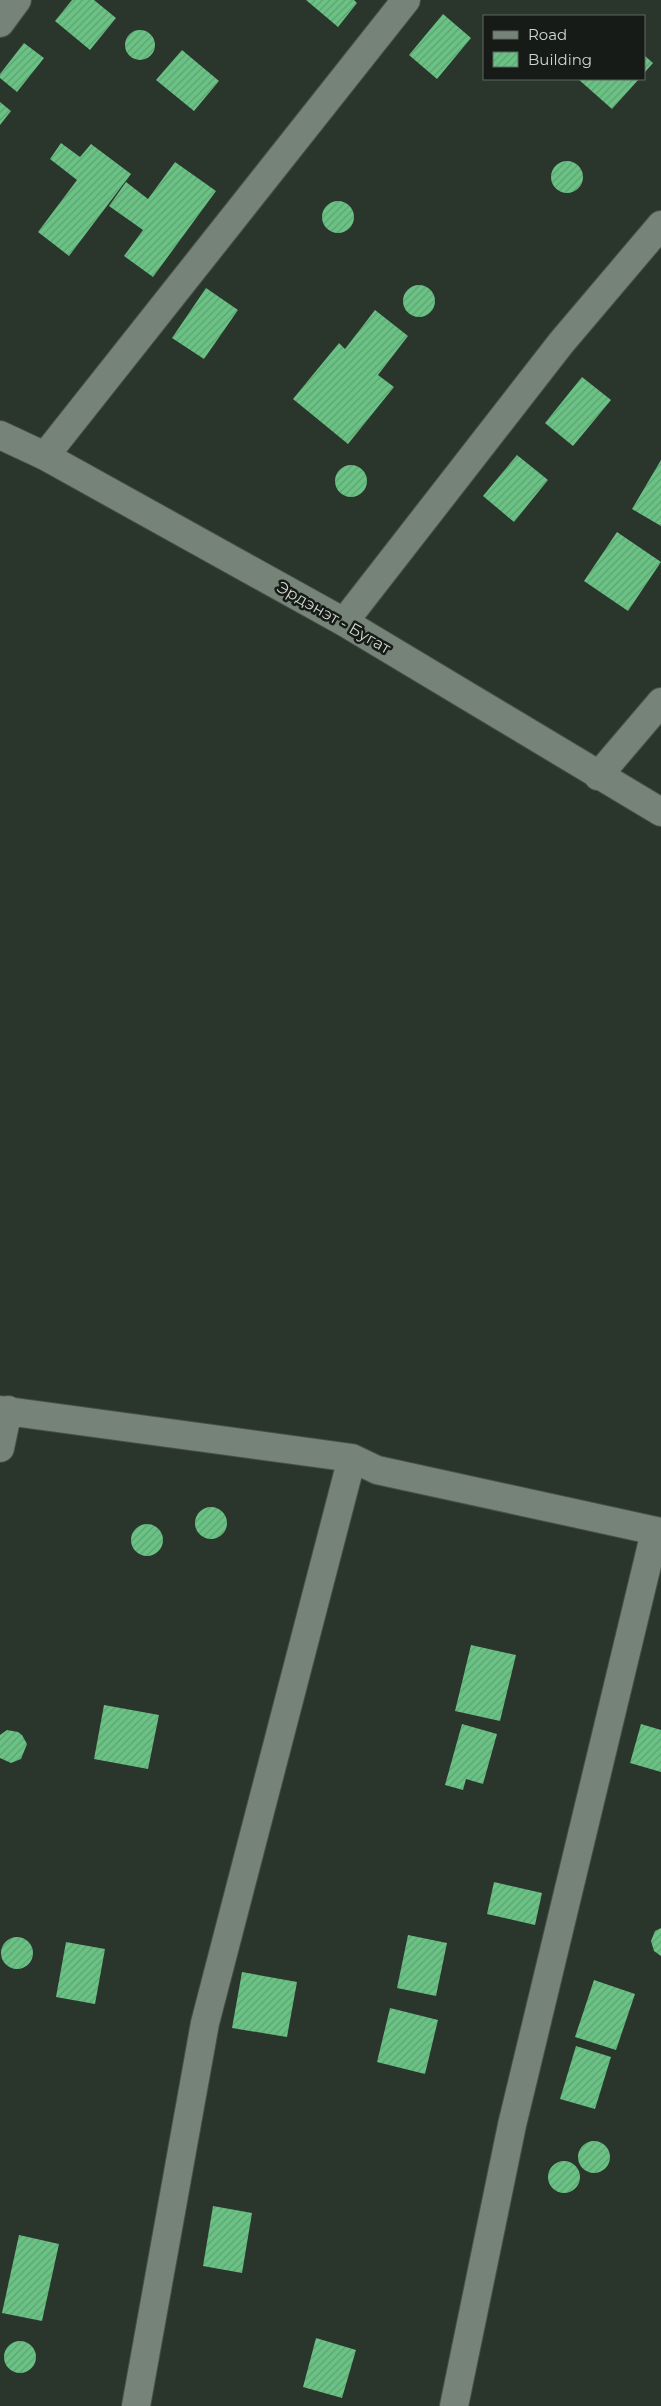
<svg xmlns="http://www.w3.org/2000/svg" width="661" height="2406" viewBox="0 0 661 2406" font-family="Montserrat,sans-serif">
<defs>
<pattern id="building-hatch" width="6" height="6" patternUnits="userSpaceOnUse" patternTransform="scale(1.25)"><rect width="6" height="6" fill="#6ac284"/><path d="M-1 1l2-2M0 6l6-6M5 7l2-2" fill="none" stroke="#5fa273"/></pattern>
</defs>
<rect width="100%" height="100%" fill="#2a362c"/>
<path fill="url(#building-hatch)" d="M72 0H94L116 18 90 50 55 21Z
M306 0H354L357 3 338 27Z
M443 14 471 38 437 79 409 55Z
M125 45a15 15 0 1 1 30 0a15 15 0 1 1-30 0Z
M24 43 44 58 17 92 0 78V74Z
M182 50 219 81 194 111 156 80Z
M645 56 653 63 645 72Z
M578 79H639L612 109Z
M0 102 11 111 0 125Z
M61 143 80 157 91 144 131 174 69 256 38 232 77 180 50 159Z
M551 177a16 16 0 1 1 32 0a16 16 0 1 1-32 0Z
M175 162 216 191 153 277 124 256 143 230 109 206 126 182 148 199Z
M322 217a16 16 0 1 1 32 0a16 16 0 1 1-32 0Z
M403 301a16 16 0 1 1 32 0a16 16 0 1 1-32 0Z
M206 288 238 310 204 359 172 338Z
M375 310 408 336 378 375 394 387 348 444 293 399 339 343 345 349Z
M582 377 611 400 573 446 545 423Z
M517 455 548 480 514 522 483 496Z
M661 460V526L632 509Z
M335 481a16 16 0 1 1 32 0a16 16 0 1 1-32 0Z
M617 532 661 562 628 611 584 581Z
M195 1523a16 16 0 1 1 32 0a16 16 0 1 1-32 0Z
M131 1540a16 16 0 1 1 32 0a16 16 0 1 1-32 0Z
M471 1645 516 1655 500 1721 455 1711Z
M104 1705 159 1715 148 1769 94 1759Z
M462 1724 497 1734 483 1784 466 1779 463 1790 445 1785Z
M641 1724 661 1730V1772L630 1763Z
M7 1730 18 1732 22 1735 27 1744 21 1759 11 1763 0 1758V1735Z
M494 1882 542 1893 535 1925 487 1914Z
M661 1928V1956L654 1951 651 1941 655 1931Z
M408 1935 447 1943 436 1996 397 1988Z
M1 1953a16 16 0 1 1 32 0a16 16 0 1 1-32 0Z
M66 1942 105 1949 95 2004 56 1997Z
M242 1972 297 1982 287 2037 232 2028Z
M594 1980 635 1994 616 2050 575 2037Z
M390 2008 438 2020 425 2074 377 2062Z
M576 2046 611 2057 595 2109 560 2099Z
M578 2157a16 16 0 1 1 32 0a16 16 0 1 1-32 0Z
M548 2177a16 16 0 1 1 32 0a16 16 0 1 1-32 0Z
M213 2206 252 2213 242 2273 203 2266Z
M19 2235 59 2244 42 2321 2 2313Z
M316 2338 356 2350 342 2398 303 2387Z
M4 2357a16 16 0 1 1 32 0a16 16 0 1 1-32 0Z"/>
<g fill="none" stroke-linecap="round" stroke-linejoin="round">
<g stroke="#47514a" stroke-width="30">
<path id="minor" d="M0 23 17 0
M45 456 406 0
M344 622 561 343 661 225
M598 776 661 702
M0 1410 352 1458 377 1470 661 1532
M0 1448 8 1410
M136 2406 205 2023 352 1458
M454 2406 512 2125 655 1532"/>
</g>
<g stroke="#47514a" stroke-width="30">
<path id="tertiary" d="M0 435 45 456 344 622 661 812"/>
</g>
<use href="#minor" stroke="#768379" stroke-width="28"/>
<use href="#tertiary" stroke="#768379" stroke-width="28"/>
</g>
<g text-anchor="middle" stroke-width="5" stroke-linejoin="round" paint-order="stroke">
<g font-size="16" fill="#d0d7d1" stroke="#161b17">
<text transform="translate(334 617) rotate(30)" y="6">Эрдэнэт - Бугат</text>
</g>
</g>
<rect x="483" y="15" width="162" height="65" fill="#161b17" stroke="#606661"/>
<rect x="493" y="31" width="25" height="8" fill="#768379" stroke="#606661"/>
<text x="528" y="40" font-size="15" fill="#d0d7d1">Road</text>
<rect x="493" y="52" width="25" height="15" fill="url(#building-hatch)" stroke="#606661"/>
<text x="528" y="65" font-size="15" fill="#d0d7d1">Building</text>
</svg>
